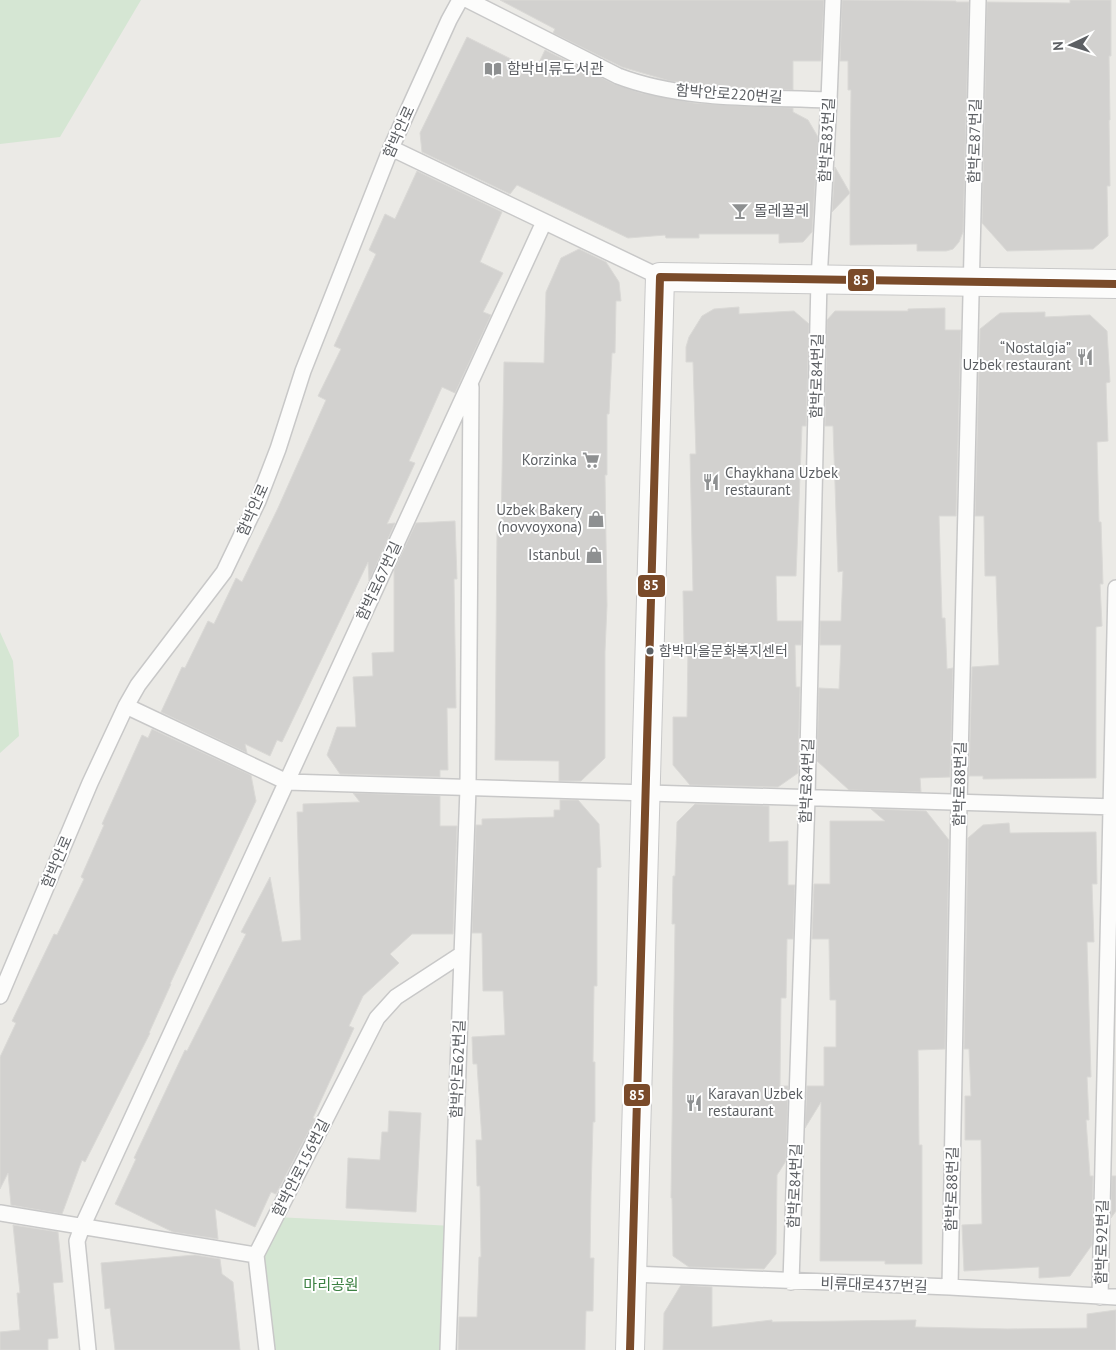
<svg xmlns="http://www.w3.org/2000/svg" width="1116" height="1350" viewBox="0 0 1116 1350" font-family="'PT Sans','Noto Sans KR',sans-serif">
<rect width="100%" height="100%" fill="#ebeae6"/>
<path fill="#d5e6d3" d="M0 0H141L60 137 0 144Z
M0 632 13 661 19 736 0 753Z
M276 1217 453 1226 448 1350H267L256 1255Z"/>
<path fill="#d2d1cf" stroke="#dad9d6" d="M500 0H824L821 61H793V90L723 87 670 81 622 67 553 33 555 29Z
M842 0 956 1V2H969L963 232 959 242 953 249 946 251H917V244L850 245V193L832 212 835 167 850 193 851 90H848V61H840Z
M1070 0H1111V56H1109L1110 120H1109L1110 186H1107L1108 236 1093 249 1007 251 982 223 987 2 1070 3Z
M467 37 535 71 545 50 614 84 641 93 694 103 793 108V112L808 120 818 137 812 232 803 242 779 243V234H699V238H666L665 235 628 238 517 185 510 194 422 152 420 133Z
M417 171 502 212 480 262 503 273 483 312 491 315 455 393 442 387 409 461 415 463 387 524 395 523 369 581 368 562 282 742 277 740 270 756 245 744 247 753 161 712 182 667 185 668 208 621 214 624 236 578 242 582 278 508 326 400 318 396 341 349 334 346 376 254 369 250 385 214 395 219Z
M579 249 606 262 619 282 621 301H616L615 353H612L609 414H607V475H605L607 605 605 651V758L581 781H559V761L495 760 497 532H501L504 362 544 363 546 292 561 258Z
M739 307V314L794 311 809 324 806 426H802L796 576H776L777 621H802L801 645H795L796 687H800L798 773 778 787 690 785 673 765V717H687L688 647H684L683 591H693L690 454H696L693 362H686V347L689 337 702 316 714 309Z
M945 308V330H961L956 516H939L942 618H945L947 669 953 668 950 777 920 778 921 792 849 790 817 761 819 688 839 689 841 645H820V621H841L843 571 838 572 833 426H825L827 320 835 311H908V309Z
M1045 312V317L1090 315 1107 331 1110 382 1106 383 1108 441 1097 442 1099 522H1101L1103 584H1100L1102 626 1096 627V778L983 779V776H969L972 667 999 665 996 576H985L984 516H975L980 329 1000 313Z
M455 521 457 579H454L456 708H447L448 770H440V777L340 774 327 755 337 727H356L353 677 373 676 372 653 394 652V570L416 523Z
M152 729 251 775 256 801 170 984H171L149 1033H150L85 1162 82 1160 62 1214 11 1205 8 1173 0 1189V1057L16 1023 12 1021 54 934 57 935 84 879 81 877 104 825 102 824 142 735 148 738Z
M353 793 440 796V826H457L453 934H412L390 954 399 963 363 996 349 1026 354 1028 313 1118 315 1119 276 1194 271 1192 255 1227 215 1209 218 1239 173 1232 115 1204 136 1159 134 1158 185 1050 187 1051 246 934 241 932 270 877 282 942 301 940 297 812H303V804L360 802Z
M560 800H578L599 824 601 867 597 868V986H594L593 1062H595V1122H593L591 1192 590 1258H594L593 1311H586L585 1350H458L459 1317H477L479 1257H481L480 1186H477L476 1140H482L477 1064H473L472 1037 505 1035 503 991H483L482 933H472L476 825H482V819L554 817V810H560Z
M695 804 769 806V842L788 841V885H795L793 939H787L786 998H781L780 1086H788L786 1161 777 1175 776 1254 764 1269 689 1267 673 1256 672 1198H671L675 924H672L673 876H675L677 822Z
M871 809 926 811 949 840 945 1049 918 1050 919 1145H922V1264H885V1261H820L821 1102 805 1128 807 1086H824V1047H836V1000H830L829 939H812L814 884H830V821H885Z
M1009 823 1010 833 1096 832 1097 884H1092L1094 942H1087L1091 1077H1087L1089 1120H1086L1090 1176H1093L1092 1245 1070 1276 1039 1278V1267L964 1271 962 1225 982 1224 981 1140H965V1096H971L969 1049H964L968 838 983 825Z
M389 1111 421 1113 416 1212 346 1208 348 1158 380 1160 382 1132H388Z
M1112 1176H1116V1211L1111 1218Z
M13 1225 58 1232 63 1282 53 1283 58 1338 48 1339V1350H0V1332L20 1330 17 1293H20Z
M195 1255 220 1259 222 1274 233 1282 240 1350H115L110 1308 105 1309 101 1263Z
M681 1285 712 1287V1327L772 1320V1322L916 1320 915 1327 1007 1329 1087 1328V1314L1116 1310V1350H663L664 1313Z"/>
<g fill="none" stroke-linecap="round" stroke-linejoin="round">
<g stroke="#c8c8c8" stroke-width="18">
<path id="service" d="M468 0 618 76C683 101 760 97 829 100
M391 148 660 277
M126 706 287 782 1116 807
M0 996 90 783 126 706 138 685 224 572 258 501 278 449 303 371 391 148 449 20 460 0
M0 1213 256 1255
M256 1255 377 1018 396 997 462 954
M256 1255 267 1350
M632 1274 950 1287 1116 1297
M791 1282 807 797 819 280 829 100 833 0
M950 1287 959 802 978 0
M1100 1297 1116 588
M88 1350 77 1241 82 1227 544 222
M448 1350 468 788 471 387"/>
</g>
<g stroke="#c8c8c8" stroke-width="30">
<path id="minor" d="M630 1350 660 277 1116 284"/>
</g>
<use href="#service" stroke="#fcfcfb" stroke-width="15"/>
<use href="#minor" stroke="#fcfcfb" stroke-width="28"/>
<g stroke="#fff" stroke-width="11">
<path id="bus-1" d="M630 1350 660 277 1116 284"/>
</g>
<use href="#bus-1" stroke="#7a4b2a" stroke-width="8"/>
</g>
<defs>
<g id="library-bare" transform="scale(1.35)"><path d="M-6-4Q-3-5.5-.7-3.5V5Q-3 3-6 4ZM6-4Q3-5.5 .7-3.5V5Q3 3 6 4Z" fill="#8e9091" stroke="#fff" stroke-width="2.5" paint-order="stroke"/></g>
<g id="bar-bare" transform="scale(1.35)"><path d="M-6-5H6L.8 .8V4.5H3.5V6h-7V4.5H-.8V.8Z" fill="#8e9091" stroke="#fff" stroke-width="2.5" paint-order="stroke"/></g>
<g id="restaurant-bare" transform="scale(1.35)"><path d="M-5-6h1v4h1v-4h1v4h1v-4h1v5L-1.5 .5V6h-2V.5L-5-1ZM5-6V6H3V1.5H1.5Q1.5-4 5-6Z" fill="#8e9091" stroke="#fff" stroke-width="2.5" paint-order="stroke"/></g>
<g id="supermarket-bare" transform="scale(1.35)"><path d="M-6-5.5h2.5l.6 2H6L4.5 2H-2.5L-4.4-4H-6ZM-1.5 3.2a1.3 1.3 0 1 0 .1 0ZM3 3.2a1.3 1.3 0 1 0 .1 0Z" fill="#8e9091" stroke="#fff" stroke-width="2.5" paint-order="stroke"/></g>
<g id="shop-bare" transform="scale(1.35)"><path d="M-5-2.5h2.3a2.7 3.5 0 0 1 5.4 0H5L5.5 6h-11ZM-1.5-2.5h3a1.5 2.3 0 0 0-3 0Z" fill="#8e9091" stroke="#fff" stroke-width="2.5" paint-order="stroke"/></g>
</defs>
<g fill-rule="evenodd">
<use href="#library-bare" x="493" y="69"/>
<use href="#bar-bare" x="740" y="211"/>
<use href="#restaurant-bare" x="1085" y="357"/>
<use href="#supermarket-bare" x="591" y="460"/>
<use href="#restaurant-bare" x="711" y="482"/>
<use href="#shop-bare" x="596" y="519"/>
<use href="#shop-bare" x="594" y="555"/>
<use href="#restaurant-bare" x="694" y="1103"/>
</g>
<circle fill="#5c5f63" stroke="#fff" stroke-width="2" cx="650" cy="651" r="4.5"/>
<g text-anchor="middle" stroke-width="4" stroke-linejoin="round" paint-order="stroke">
<g font-size="14" fill="#5c5f63" stroke="#fff" text-anchor="start">
<text x="659" y="656">함박마을문화복지센터</text>
</g>
<g font-size="15" fill="#5c5f63" stroke="#fff" text-anchor="start">
<text x="507" y="74">함박비류도서관</text>
<text x="754" y="216">몰레꿀레</text>
<text x="1071" y="353" text-anchor="end">“Nostalgia”<tspan x="1071" dy="17">Uzbek restaurant</tspan></text>
<text x="577" y="465" text-anchor="end">Korzinka</text>
<text x="725" y="478">Chaykhana Uzbek<tspan x="725" dy="17">restaurant</tspan></text>
<text x="582" y="515" text-anchor="end">Uzbek Bakery<tspan x="582" dy="17">(novvoyxona)</tspan></text>
<text x="580" y="560" text-anchor="end">Istanbul</text>
<text x="708" y="1099">Karavan Uzbek<tspan x="708" dy="17">restaurant</tspan></text>
</g>
<g font-size="15" fill="#5c5f63" stroke="#fff">
<text transform="translate(729 94) rotate(4)" y="5">함박안로220번길</text>
<text transform="translate(399 132) rotate(-66)" y="5">함박안로</text>
<text transform="translate(827 140) rotate(-87)" y="5">함박로83번길</text>
<text transform="translate(975 141) rotate(-89)" y="5">함박로87번길</text>
<text transform="translate(817 376) rotate(-89)" y="5">함박로84번길</text>
<text transform="translate(253 510) rotate(-66)" y="5">함박안로</text>
<text transform="translate(379 581) rotate(-65)" y="5">함박로67번길</text>
<text transform="translate(807 781) rotate(-88)" y="5">함박로84번길</text>
<text transform="translate(960 784) rotate(-89)" y="5">함박로88번길</text>
<text transform="translate(57 862) rotate(-67)" y="5">함박안로</text>
<text transform="translate(458 1069) rotate(-88)" y="5">함박안로62번길</text>
<text transform="translate(301 1168) rotate(-63)" y="5">함박안로156번길</text>
<text transform="translate(795 1186) rotate(-88)" y="5">함박로84번길</text>
<text transform="translate(952 1189) rotate(-89)" y="5">함박로88번길</text>
<text transform="translate(1102 1242) rotate(-89)" y="5">함박로92번길</text>
<text transform="translate(874 1285) rotate(2)" y="5">비류대로437번길</text>
</g>
<g font-size="15" fill="#3d8143" stroke="#fff">
<text x="331" y="1290">마리공원</text>
</g>
</g>
<g stroke="#fff" stroke-width="2">
<rect x="847" y="268" width="28" height="24" rx="5" fill="#7a4b2a"/>
<rect x="637" y="574" width="29" height="24" rx="5" fill="#7a4b2a"/>
<rect x="623" y="1083" width="28" height="24" rx="5" fill="#7a4b2a"/>
</g>
<g font-size="14" text-anchor="middle" font-weight="bold" fill="#fff">
<text x="861" y="285">85</text>
<text x="651" y="590">85</text>
<text x="637" y="1100">85</text>
</g>
<g transform="translate(1071 45) rotate(266)" stroke="#ffffff" stroke-width="4" paint-order="stroke">
<path d="M0-4L9 19L0 12L-9 19Z" fill="#5c5f63"/>
<text y="-8" font-size="14" font-weight="bold" text-anchor="middle" fill="#5c5f63">N</text>
</g>
</svg>
